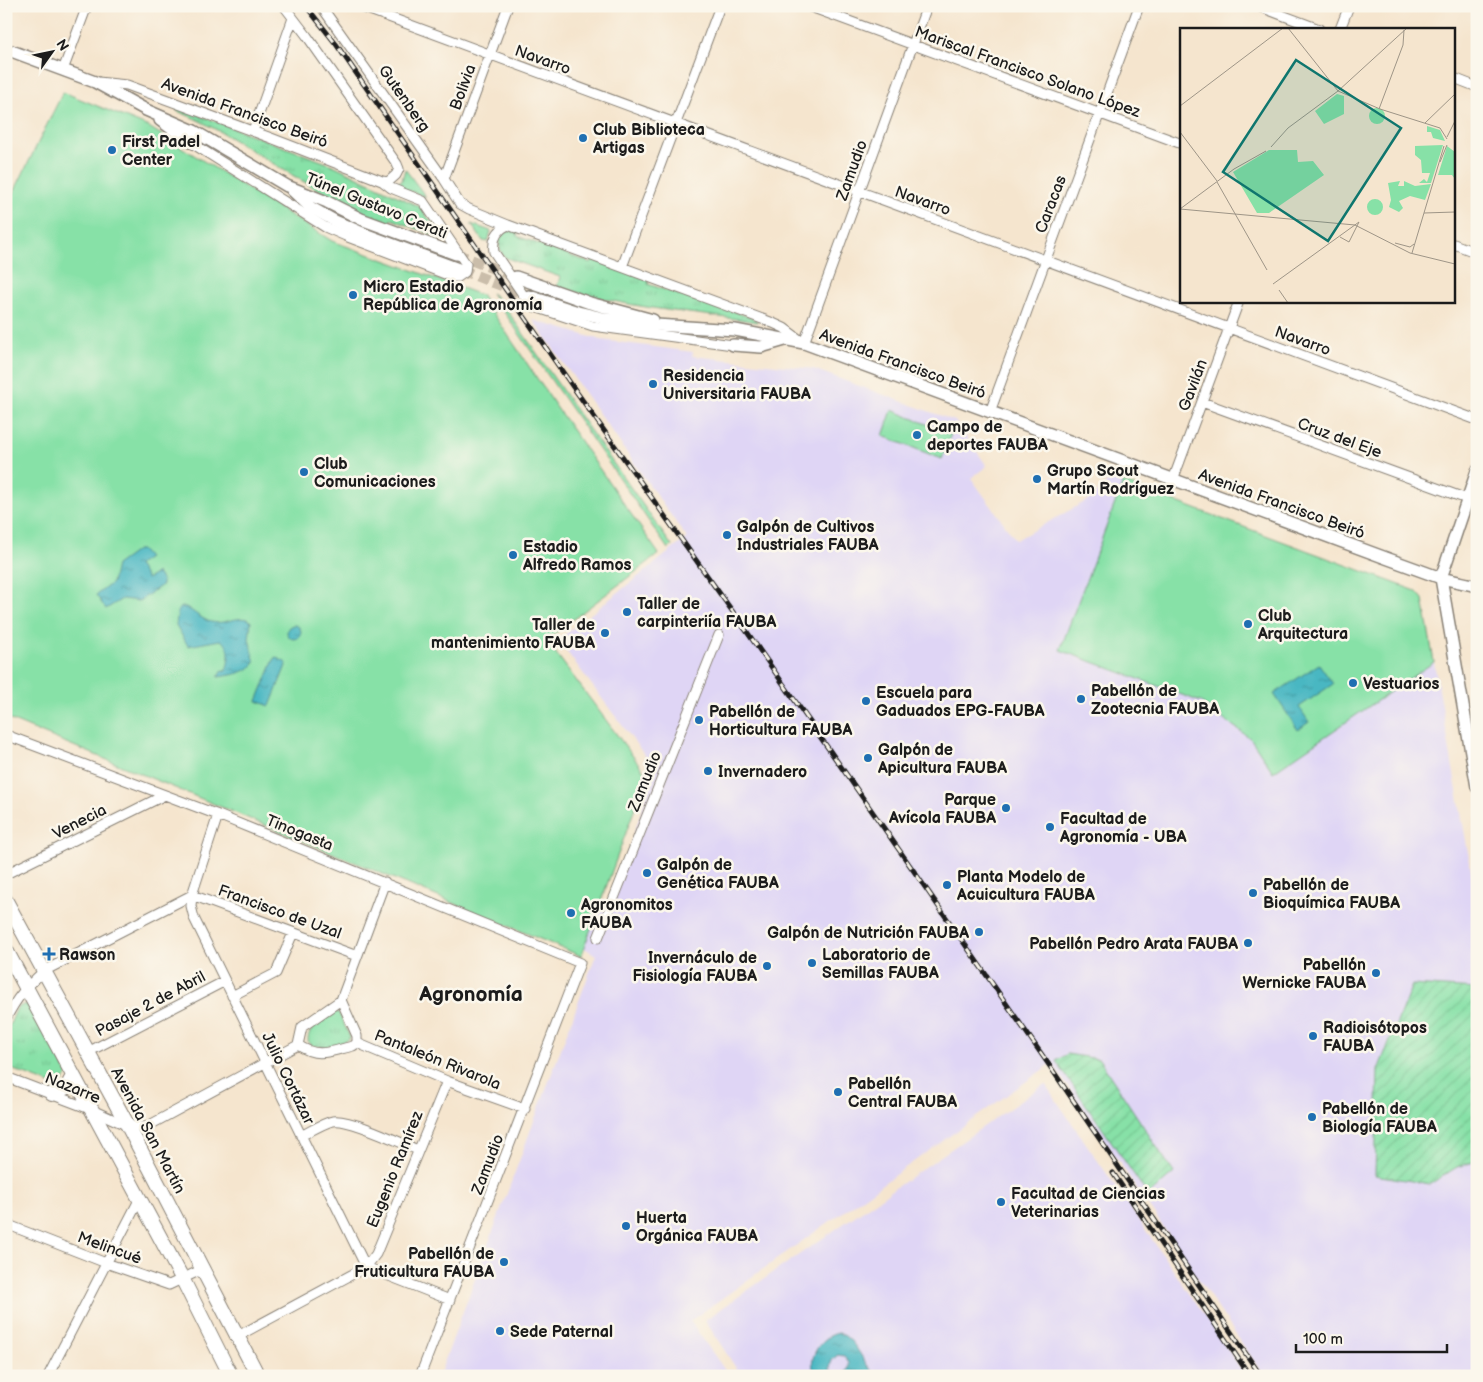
<svg xmlns="http://www.w3.org/2000/svg" width="1483" height="1382" viewBox="0 0 1483 1382" font-family="'Balsamiq Sans',sans-serif">
<defs>
<pattern id="park-tufts" width="24" height="20" patternUnits="userSpaceOnUse" patternTransform="scale(1.25)"><rect width="24" height="20" fill="#87e1a7"/><path d="M3 7l-1-3M5 7V3M7 7l1-3M15 17l-1-3M17 17v-4M19 17l1-3" fill="none" stroke="#74c08f"/></pattern>
<pattern id="garden-furrows" width="10" height="10" patternUnits="userSpaceOnUse" patternTransform="scale(1.25)"><rect width="10" height="10" fill="#87e1a7"/><path d="M-1 1l2-2M0 10L10 0M9 11l2-2" fill="none" stroke="#74c08f"/></pattern>
<pattern id="water-ripples" width="26" height="14" patternUnits="userSpaceOnUse" patternTransform="scale(1.25)"><rect width="26" height="14" fill="#48b7c2"/><path d="M2 4q2-2 4 0t4 0M15 11q2-2 4 0t4 0" fill="none" stroke="#3b949d"/></pattern>
</defs>
<rect width="100%" height="100%" fill="#fbf7ec"/>
<filter id="ink" filterUnits="userSpaceOnUse"><feTurbulence type="fractalNoise" baseFrequency=".02" numOctaves="2"/><feDisplacementMap in="SourceGraphic" scale="10" xChannelSelector="R" yChannelSelector="G"/><feConvolveMatrix kernelMatrix="1 2 1 2 8 2 1 2 1" color-interpolation-filters="sRGB"/></filter>
<filter id="wash" filterUnits="userSpaceOnUse"><feTurbulence type="fractalNoise" baseFrequency=".0096" numOctaves="4" result="noise"/><feDisplacementMap in="SourceGraphic" scale="20" xChannelSelector="R" yChannelSelector="G"/><feGaussianBlur stdDeviation="1.12" result="paint"/><feColorMatrix in="noise" values="0 0 0 0 0 0 0 0 0 0 0 0 0 0 0 0 0 1.4 0 .05"/><feComposite in="paint" operator="in"/></filter>
<g filter="url(#wash)">
<rect width="100%" height="100%" fill="#f5e5ce"/>
<path fill="#dfd5f5" d="M533 320 601 340 693 352 692 356 813 369 955 421 987 466 971 478 1016 540 1092 498 1112 477 1123 482 1061 650 1201 702 1251 738 1273 772 1434 662 1477 903V1376H1264L1052 1063 690 1321 729 1376H439L596 955 546 925 565 883 611 904 655 769 558 640 687 538Z
M1045 1084 1246 1376H741L705 1320Z"/>
<path fill="#87e1a7" stroke="#527e62" d="M63 92 149 127 332 241 481 295 555 405 659 554 546 640 647 775 581 956 6 718V208Z
M405 169 426 197 394 185 402 180Z
M471 224 491 231 488 242 483 241Z
M491 293 494 295 507 310 587 426 672 546 668 549Z
M892 410 951 434 942 459 883 436Z
M1123 482 1416 591 1423 599 1434 662 1273 772 1251 739 1201 702 1060 650Z"/>
<path fill="url(#park-tufts)" stroke="#527e62" d="M177 107 335 166 381 188 420 207 444 239 391 219 389 224C337 204 291 174 244 146 222 133 201 120 177 111Z
M512 230 518 232 517 236 591 263 592 259 649 280 648 284 697 301 698 298 757 320V322C690 312 621 308 557 286L560 277 504 257C497 246 496 234 512 230Z
M25 1004 30 1006 68 1075 58 1087 6 1067V1033L17 1008Z
M336 1012 339 1013 349 1035V1039C339 1045 319 1050 309 1044 303 1029 326 1018 336 1012Z"/>
<path fill="url(#garden-furrows)" stroke="#527e62" d="M1412 985 1477 989V1161L1457 1167 1430 1184 1375 1175 1378 1070Z
M1067 1054 1099 1059 1174 1173 1148 1195 1056 1061Z"/>
<path fill="url(#water-ripples)" stroke="#326a6f" fill-rule="evenodd" d="M137 550H141L148 558 138 565 147 579 157 573 162 581V585L139 601 122 599 106 609 96 595 112 583 116 565Z
M182 607H186C194 612 203 620 211 622 224 625 236 616 248 619L251 622 249 639 255 663C245 674 231 675 218 677L222 670 226 671C229 660 233 646 220 640L188 646 176 625 178 610Z
M287 632a7 7 0 1 1 14 0a7 7 0 1 1-14 0Z
M275 657 287 663 270 706 257 701Z
M1319 664 1333 684 1299 707 1309 722 1298 730 1274 694Z
M839 1333C858 1340 861 1363 877 1376H817C804 1361 821 1335 839 1333ZM838 1355 844 1356 849 1362V1367L845 1375H838L830 1370C830 1363 832 1359 838 1355Z"/>
</g>
<g filter="url(#ink)">
<g fill="none" stroke-linecap="round" stroke-linejoin="round">
<path stroke="#cabdaa" stroke-width="11" stroke-dasharray="11 5.5" stroke-linecap="butt" d="M456 254 516 277
M461 270 529 296"/>
<g stroke="#888075" stroke-width="11">
<path id="minor" d="M284 6 307 36 397 164 399 169 396 175 388 182 382 181
M321 6 444 179 460 204 469 209 508 225 773 323 784 328 804 343 927 6
M359 6 1477 420
M808 6 1182 144
M1258 6 1319 29
M1340 29 1349 6
M63 70 87 6
M1454 78 1477 87
M98 82 127 85 271 138 382 181 391 188 423 201 466 264 465 272 458 277H453L348 237 325 227 190 142
M253 131 293 18
M444 179 508 6
M508 225C497 230 492 240 494 252L528 302 535 307 593 326 733 345
M1454 244 1477 253
M622 267 720 6
M1202 402 1467 499
M990 412 1139 6
M1173 480 1239 301
M6 735 218 815 580 963 420 1376
M218 815 192 895 191 906 194 918 366 1267 450 1300
M6 874 165 795
M598 938 719 635
M232 996 276 973 293 933
M341 1000 357 1036V1043
M6 1019C16 998 27 986 44 971L192 895 357 956
M357 1043 447 1081 525 1109
M298 1045 302 1027 341 1000 385 882
M298 1045C318 1059 331 1051 353 1046L357 1043
M88 1052 225 981
M6 1077 90 1109 128 1126 146 1127 298 1045
M301 1136C311 1131 323 1123 333 1121 350 1118 401 1143 418 1150
M6 1224 106 1263 169 1285 203 1269
M238 1336 366 1267 376 1254 447 1081
M48 1376 139 1200"/>
</g>
<g stroke="#888075" stroke-width="14">
<path id="secondary" d="M6 49 95 82 146 110 194 131 287 186 327 202 361 219 456 254
M160 120 190 142
M292 190 310 207 335 221 367 235 461 270
M516 277 590 303 653 320
M529 296 578 312 624 323 735 330 804 343 1386 558 1441 578 1477 586
M733 345 761 347 785 340
M1477 471 1441 578 1477 787"/>
</g>
<g stroke="#888075" stroke-width="16">
<path id="primary" d="M6 901 128 1126 258 1376
M6 950 183 1280 231 1376
M52 1094 67 1087 73 1076"/>
</g>
<use href="#minor" stroke="#fff" stroke-width="9"/>
<use href="#secondary" stroke="#fff" stroke-width="11"/>
<use href="#primary" stroke="#fff" stroke-width="14"/>
<g stroke="#1c1c1c" stroke-width="5">
<path id="rail" d="M306 6 336 44 573 387 745 629 1047 1062 1261 1376
M1113 1173 1250 1376"/>
</g>
<use href="#rail" stroke="#fbf7ec" stroke-width="3" stroke-dasharray="9" stroke-linecap="butt"/>
</g>
</g>
<g fill="#1f6fb2" stroke="#fbf7ec" stroke-width="2">
<circle cx="583" cy="138" r="5"/>
<circle cx="112" cy="150" r="5"/>
<circle cx="353" cy="295" r="5"/>
<circle cx="653" cy="384" r="5"/>
<circle cx="917" cy="435" r="5"/>
<circle cx="304" cy="472" r="5"/>
<circle cx="1037" cy="479" r="5"/>
<circle cx="727" cy="535" r="5"/>
<circle cx="513" cy="555" r="5"/>
<circle cx="627" cy="612" r="5"/>
<circle cx="1248" cy="624" r="5"/>
<circle cx="605" cy="633" r="5"/>
<circle cx="1353" cy="683" r="5"/>
<circle cx="1081" cy="699" r="5"/>
<circle cx="866" cy="701" r="5"/>
<circle cx="699" cy="720" r="5"/>
<circle cx="868" cy="758" r="5"/>
<circle cx="708" cy="771" r="5"/>
<circle cx="1006" cy="808" r="5"/>
<circle cx="1050" cy="827" r="5"/>
<circle cx="647" cy="873" r="5"/>
<circle cx="947" cy="885" r="5"/>
<circle cx="1253" cy="893" r="5"/>
<circle cx="571" cy="913" r="5"/>
<circle cx="979" cy="932" r="5"/>
<circle cx="1248" cy="943" r="5"/>
<path d="M46.5 946.5h5v5h5v5h-5v5h-5v-5h-5v-5h5z"/>
<circle cx="812" cy="963" r="5"/>
<circle cx="767" cy="966" r="5"/>
<circle cx="1376" cy="973" r="5"/>
<circle cx="1313" cy="1036" r="5"/>
<circle cx="838" cy="1092" r="5"/>
<circle cx="1312" cy="1117" r="5"/>
<circle cx="1001" cy="1202" r="5"/>
<circle cx="626" cy="1226" r="5"/>
<circle cx="504" cy="1262" r="5"/>
<circle cx="500" cy="1331" r="5"/>
</g>
<g text-anchor="middle" stroke-width="5" stroke-linejoin="round" paint-order="stroke">
<g font-size="16" fill="#1c1c1c" stroke="#fbf7ec">
<text transform="translate(543 59) rotate(20)" y="6">Navarro</text>
<text transform="translate(1028 71) rotate(20)" y="6">Mariscal Francisco Solano López</text>
<text transform="translate(462 87) rotate(-70)" y="6">Bolivia</text>
<text transform="translate(405 98) rotate(55)" y="6">Gutenberg</text>
<text transform="translate(245 112) rotate(20)" y="6">Avenida Francisco Beiró</text>
<text transform="translate(851 170) rotate(-70)" y="6">Zamudio</text>
<text transform="translate(923 200) rotate(20)" y="6">Navarro</text>
<text transform="translate(1050 204) rotate(-69)" y="6">Caracas</text>
<text transform="translate(377 205) rotate(22)" y="6">Túnel Gustavo Cerati</text>
<text transform="translate(1303 340) rotate(20)" y="6">Navarro</text>
<text transform="translate(903 363) rotate(20)" y="6">Avenida Francisco Beiró</text>
<text transform="translate(1192 385) rotate(-69)" y="6">Gavilán</text>
<text transform="translate(1340 437) rotate(20)" y="6">Cruz del Eje</text>
<text transform="translate(1282 503) rotate(20)" y="6">Avenida Francisco Beiró</text>
<text transform="translate(644 781) rotate(-68)" y="6">Zamudio</text>
<text transform="translate(79 821) rotate(-27)" y="6">Venecia</text>
<text transform="translate(300 832) rotate(22)" y="6">Tinogasta</text>
<text transform="translate(280 911) rotate(20)" y="6">Francisco de Uzal</text>
<text transform="translate(150 1003) rotate(-28)" y="6">Pasaje 2 de Abril</text>
<text transform="translate(438 1059) rotate(22)" y="6">Pantaleón Rivarola</text>
<text transform="translate(289 1078) rotate(64)" y="6">Julio Cortázar</text>
<text transform="translate(73 1087) rotate(22)" y="6">Nazarre</text>
<text transform="translate(149 1130) rotate(62)" y="6">Avenida San Martín</text>
<text transform="translate(487 1164) rotate(-69)" y="6">Zamudio</text>
<text transform="translate(394 1169) rotate(-68)" y="6">Eugenio Ramírez</text>
<text transform="translate(110 1247) rotate(20)" y="6">Melincué</text>
</g>
<g font-size="16" font-weight="bold" fill="#1c1c1c" stroke="#fbf7ec" text-anchor="start">
<text x="593" y="135">Club Biblioteca<tspan x="593" dy="18">Artigas</tspan></text>
<text x="122" y="147">First Padel<tspan x="122" dy="18">Center</tspan></text>
<text x="363" y="292">Micro Estadio<tspan x="363" dy="18">República de Agronomía</tspan></text>
<text x="663" y="381">Residencia<tspan x="663" dy="18">Universitaria FAUBA</tspan></text>
<text x="927" y="432">Campo de<tspan x="927" dy="18">deportes FAUBA</tspan></text>
<text x="314" y="469">Club<tspan x="314" dy="18">Comunicaciones</tspan></text>
<text x="1047" y="476">Grupo Scout<tspan x="1047" dy="18">Martín Rodríguez</tspan></text>
<text x="737" y="532">Galpón de Cultivos<tspan x="737" dy="18">Industriales FAUBA</tspan></text>
<text x="523" y="552">Estadio<tspan x="523" dy="18">Alfredo Ramos</tspan></text>
<text x="637" y="609">Taller de<tspan x="637" dy="18">carpinteriía FAUBA</tspan></text>
<text x="1258" y="621">Club<tspan x="1258" dy="18">Arquitectura</tspan></text>
<text x="595" y="630" text-anchor="end">Taller de<tspan x="595" dy="18">mantenimiento FAUBA</tspan></text>
<text x="1363" y="689">Vestuarios</text>
<text x="1091" y="696">Pabellón de<tspan x="1091" dy="18">Zootecnia FAUBA</tspan></text>
<text x="876" y="698">Escuela para<tspan x="876" dy="18">Gaduados EPG-FAUBA</tspan></text>
<text x="709" y="717">Pabellón de<tspan x="709" dy="18">Horticultura FAUBA</tspan></text>
<text x="878" y="755">Galpón de<tspan x="878" dy="18">Apicultura FAUBA</tspan></text>
<text x="718" y="777">Invernadero</text>
<text x="996" y="805" text-anchor="end">Parque<tspan x="996" dy="18">Avícola FAUBA</tspan></text>
<text x="1060" y="824">Facultad de<tspan x="1060" dy="18">Agronomía - UBA</tspan></text>
<text x="657" y="870">Galpón de<tspan x="657" dy="18">Genética FAUBA</tspan></text>
<text x="957" y="882">Planta Modelo de<tspan x="957" dy="18">Acuicultura FAUBA</tspan></text>
<text x="1263" y="890">Pabellón de<tspan x="1263" dy="18">Bioquímica FAUBA</tspan></text>
<text x="581" y="910">Agronomitos<tspan x="581" dy="18">FAUBA</tspan></text>
<text x="969" y="938" text-anchor="end">Galpón de Nutrición FAUBA</text>
<text x="1238" y="949" text-anchor="end">Pabellón Pedro Arata FAUBA</text>
<text x="59" y="960">Rawson</text>
<text x="822" y="960">Laboratorio de<tspan x="822" dy="18">Semillas FAUBA</tspan></text>
<text x="757" y="963" text-anchor="end">Invernáculo de<tspan x="757" dy="18">Fisiología FAUBA</tspan></text>
<text x="1366" y="970" text-anchor="end">Pabellón<tspan x="1366" dy="18">Wernicke FAUBA</tspan></text>
<text x="1323" y="1033">Radioisótopos<tspan x="1323" dy="18">FAUBA</tspan></text>
<text x="848" y="1089">Pabellón<tspan x="848" dy="18">Central FAUBA</tspan></text>
<text x="1322" y="1114">Pabellón de<tspan x="1322" dy="18">Biología FAUBA</tspan></text>
<text x="1011" y="1199">Facultad de Ciencias<tspan x="1011" dy="18">Veterinarias</tspan></text>
<text x="636" y="1223">Huerta<tspan x="636" dy="18">Orgánica FAUBA</tspan></text>
<text x="494" y="1259" text-anchor="end">Pabellón de<tspan x="494" dy="18">Fruticultura FAUBA</tspan></text>
<text x="510" y="1337">Sede Paternal</text>
</g>
<g font-size="21" font-weight="bold" fill="#1c1c1c" stroke="#fbf7ec">
<text x="471" y="1001">Agronomía</text>
</g>
</g>
<g transform="translate(1180 28)">
<rect width="275" height="275" fill="#f5e5ce"/>
<path d="M157 66 164 68V86L144 96 135 83ZM247 98 260 102 265 113 253 110 251 104H247ZM89 122H117L118 134 133 133 144 147 89 185H77L53 144ZM220 153 218 158H224V153L235 158 251 156 245 172 230 168 219 173 223 180 219 184 209 179 211 172 208 155Z" fill="#87e1a7"/>
<path d="M263 117 251 155H239L244 151 247 154 250 145H242L241 132 235 127V118ZM267 118 275 124V151L272 147H258ZM187 179a8 8 0 1 1 16 0a8 8 0 1 1-16 0Z" fill="#87e1a7"/>
<path d="M189 88a8 8 0 1 1 16 0a8 8 0 1 1-16 0Z" fill="#87e1a7"/>
<path fill="none" stroke="#9e9587" stroke-width="1" d="M108 0 158 63 200 81 260 100 267 111M0 78 103 0M199 81 223 17 224 2M245 95 275 66M0 104 37 153M267 109 275 93M91 119 108 100 158 63 227 0M260 134 267 117M37 154 87 242M0 181 175 197 230 225 275 236M0 181 54 141 86 123M244 185 275 184M215 215 230 219 234 216M232 225 264 118M93 256 179 194 169 214 160 209M99 262 108 275"/>
<path fill="#0f766e" fill-opacity="0.15" stroke="#0f766e" stroke-width="2.5" d="M116 32 221 100 148 213 43 144Z"/>
<rect width="275" height="275" fill="none" stroke="#1c1c1c" stroke-width="2.5"/>
</g>
<rect width="1483" height="1382" fill="none" stroke="#fbf7ec" stroke-width="25"/>
<g transform="translate(52 52) rotate(57)" stroke="#fbf7ec" stroke-width="4" paint-order="stroke">
<path d="M0-4L9 19L0 12L-9 19Z" fill="#1c1c1c"/>
<text y="-8" font-size="14" font-weight="bold" text-anchor="middle" fill="#1c1c1c">N</text>
</g>
<path d="M1296 1344v8h151v-8" fill="none" stroke="#1c1c1c" stroke-width="2.5"/>
<text x="1303" y="1344" font-size="15" fill="#1c1c1c" stroke="#fbf7ec" stroke-width="4" paint-order="stroke">100 m</text>
</svg>
